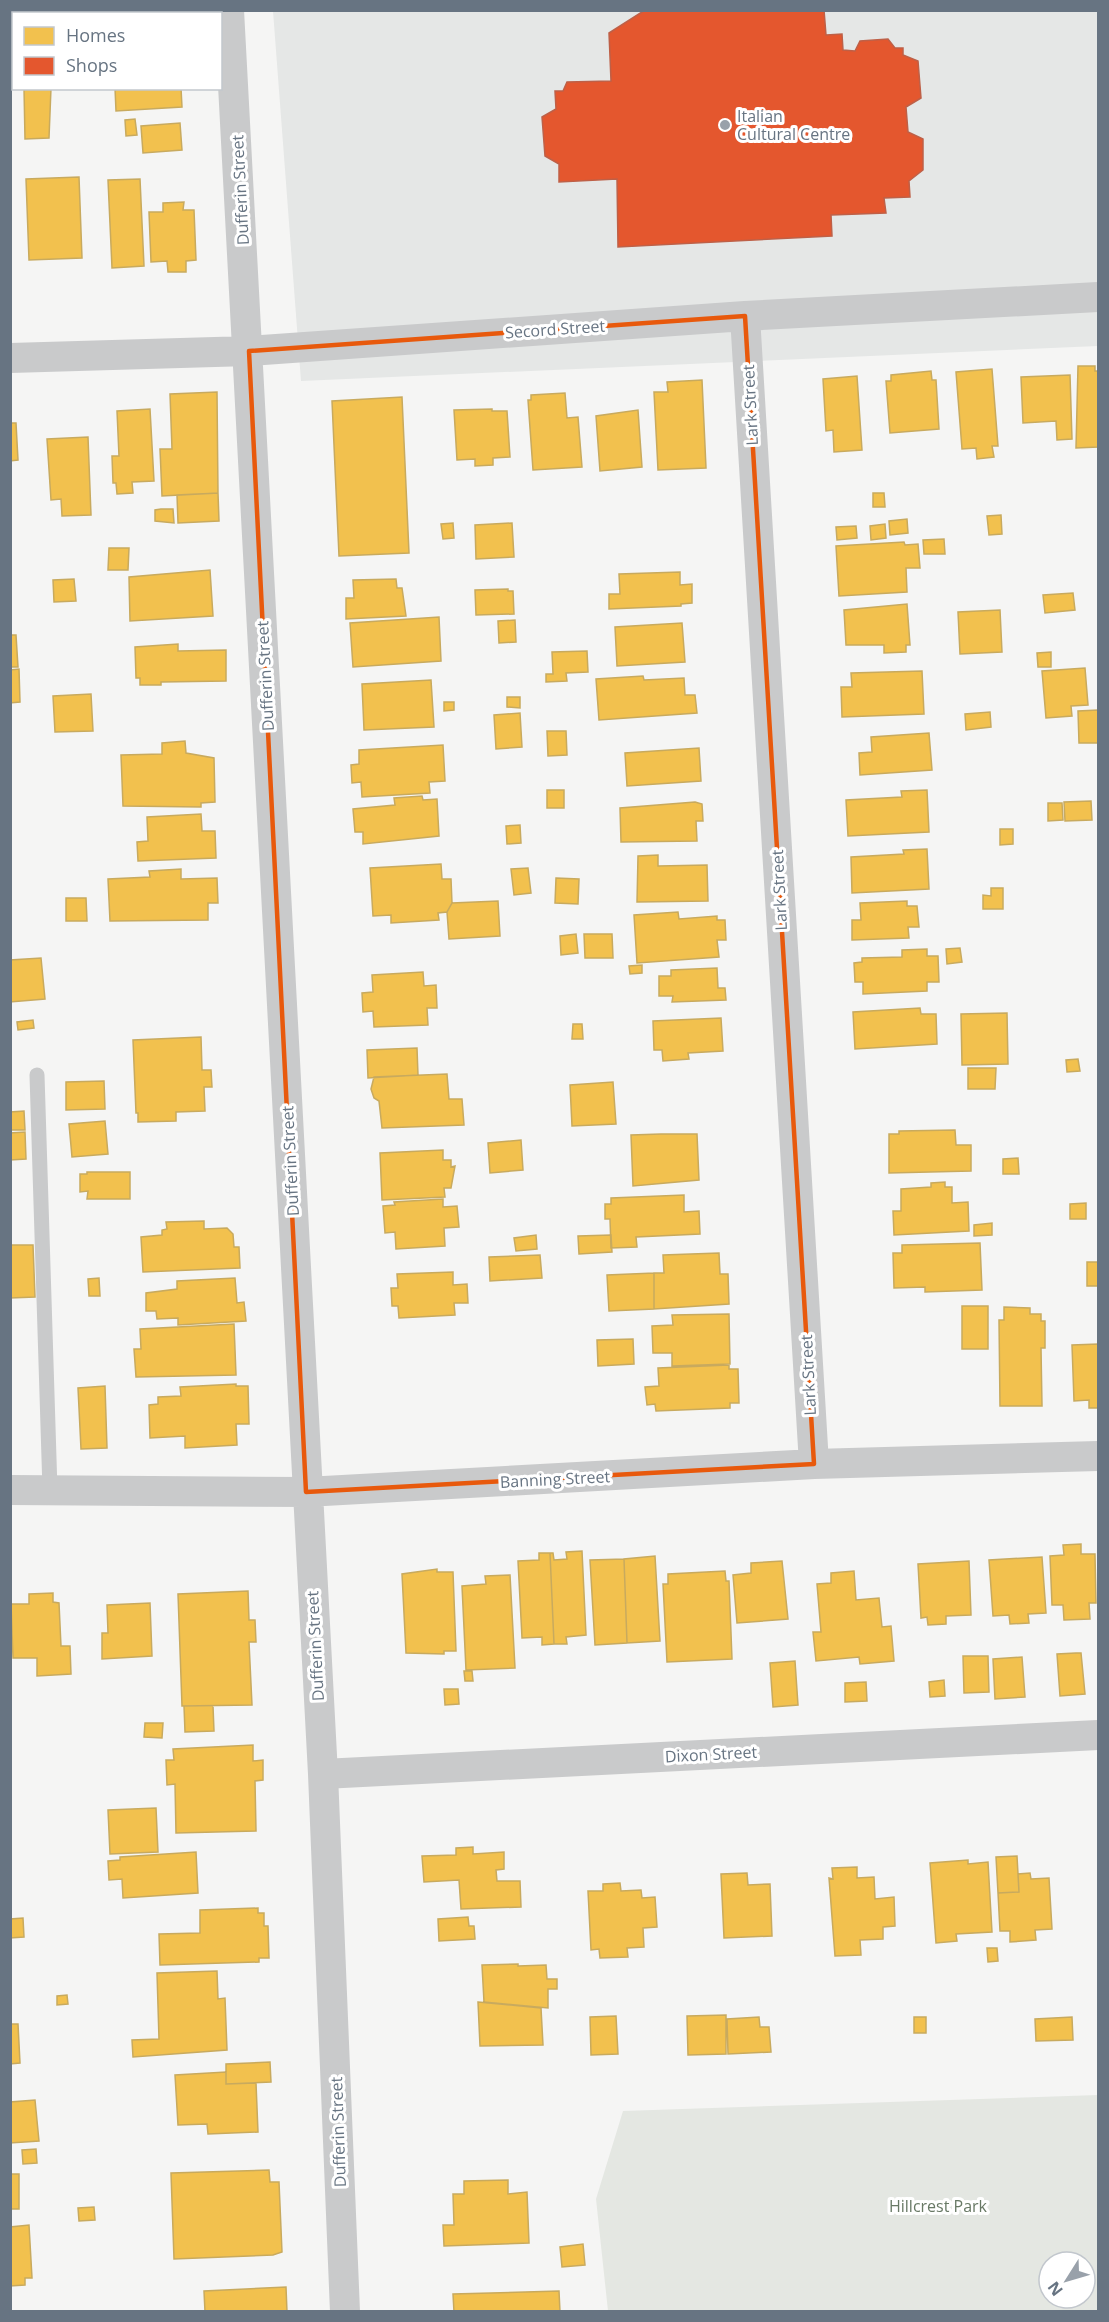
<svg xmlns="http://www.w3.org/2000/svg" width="1109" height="2322" viewBox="0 0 1109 2322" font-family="'Open Sans',sans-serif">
<rect width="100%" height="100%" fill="#f5f5f4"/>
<path fill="#e5e7e6" d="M273 11H1098V346L301 381Z"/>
<path fill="#e4e7e2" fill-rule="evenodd" d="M1098 2095V2311H608L596 2199 623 2111ZM1049 2262H1085V2298H1049Z"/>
<path fill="#f2c14e" stroke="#c8aa5e" stroke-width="1.5" d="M17 10H51V14H17Z
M24 88H51L49 138 25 139Z
M115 88H181L182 107 116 111Z
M135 119 137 135 126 136 125 120Z
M180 123 182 150 143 153 141 126Z
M79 177 82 258 29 260 26 179Z
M140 179 144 266 112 268 108 180Z
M184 202 183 210H194L196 260 186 261V272H168L167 261 151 262 149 212H163V203Z
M1078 366H1095V371H1098V447L1076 448Z
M992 369 998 446H992L994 457 977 459 976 448 962 449 956 372Z
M931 371 932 380H936L939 429 890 433 886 381H891V375Z
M1070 375 1072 439 1057 440 1056 421 1023 423 1021 377Z
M857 376 862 450 834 452 833 430 826 431 823 379Z
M702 380 706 468 658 470 654 392H668L667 382Z
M217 392 218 493 162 496 160 449H172L170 394Z
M565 393 567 418 578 417 582 467 533 470 528 400H531V395Z
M402 397 409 553 339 556 332 401Z
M150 409 154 481 132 482 133 493 117 494 116 483H113L112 456H119L117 411Z
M492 409V411H507L510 457 493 458V465L475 466V459L457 460 454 410Z
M638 410 642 467 600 471 596 416Z
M10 423H16L18 460 10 461Z
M88 437 91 515 62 516 61 499 51 500 47 439Z
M218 493 219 521 178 523 177 495Z
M873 493H884L885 507H873Z
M161 509H173L174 523 155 521V510Z
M1001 515 1002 534 989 535 987 516Z
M907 519 908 533 890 535 889 521Z
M453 523 454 538 443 539 441 524Z
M512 523 514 557 476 559 475 525Z
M885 524 886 538 871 540 870 526Z
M856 526 857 538 837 540 836 527Z
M944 539 945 554H924L923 540Z
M904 542 905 545 918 544 920 568H906L907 592 839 596 836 546Z
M109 548H129L128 570H108Z
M210 570 213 616 130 621 129 577Z
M680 572V585L692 584V603L681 604V606L609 609V594H620L619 574Z
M74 579 76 601 54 602 53 580Z
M396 579 397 588H402L406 616 346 619V598H354L353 580Z
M508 589V591H513L514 614 476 615 475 590Z
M1073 593 1075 610 1045 613 1043 595Z
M907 604 910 645H906V652L884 653V645H846L844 610Z
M1000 610 1002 652 960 654 958 612Z
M439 617 441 661 353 667 350 623Z
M515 620 516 642 499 643 498 621Z
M682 623 685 662 617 666 615 627Z
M10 624 11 635H16L18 667H10Z
M178 644V651L226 650V681L161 682V685H140V678H136L135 647Z
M587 651 588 672 566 673 567 681 546 682V674H553L552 652Z
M1051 652V667H1038L1037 653Z
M1085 668 1088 705 1071 706 1072 716 1046 718 1042 671Z
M19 669 20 702 10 703V670Z
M922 671 924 714 842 717 841 687H852L851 673Z
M643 676 644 680 684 678 685 695H695L697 713 599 720 596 679Z
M431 680 434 727 364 730 362 684Z
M91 694 93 731 55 732 53 696Z
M507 697H520V708L507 707Z
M444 702H454V710L444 711Z
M1098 710V743H1079L1078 711Z
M990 712 991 727 966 730 965 714Z
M520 713 522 747 496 749 494 715Z
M547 731H566L567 755 548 756Z
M929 733 932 770 860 775 859 753 872 752 871 737Z
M185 741 186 753 214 758 215 802 201 803V807L123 806 121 755 162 754V743Z
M443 745 445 781 429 782 430 793 362 797 361 782 352 783 351 765 359 764V750Z
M699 748 701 781 627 786 625 753Z
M547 790H564V808H547Z
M927 790 929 832 848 836 846 800 902 797 901 791Z
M422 796 423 800 437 799 439 836 363 844V832H355L353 809 395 805 394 798Z
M1091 801 1092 820 1065 821 1064 802Z
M695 802 702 804 703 821H696L697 841 621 842 620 808Z
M1048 803H1062L1063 820 1048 821Z
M201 814 202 831H215L216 858 138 861 137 842 148 841 147 817Z
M520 825 521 843 507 844 506 826Z
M1000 829H1013V844L1000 845Z
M927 849 929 889 852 893 851 857 904 854 903 850Z
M658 855V866L707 865 708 901 637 902 638 856Z
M441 864 442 879H451L452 903 447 912 438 913 439 920 391 923V915L373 916 370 868Z
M528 868 531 893 514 895 511 869Z
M181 869V879L217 878 218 903H208V920L110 921 108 879 150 877 149 871Z
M556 878 579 879 578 904 555 903Z
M991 888H1003V909H983V895L991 896Z
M66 898H86L87 921H66Z
M498 901 500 936 449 939 447 912 452 903Z
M907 901V906H917L919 927H908L909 938 852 940V920H861L860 903Z
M678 912 679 919 717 916V920H725L726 940H717L719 957 637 963 634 915Z
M576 934 578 953 561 955 560 936Z
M584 934H612L613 958H585Z
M960 948 962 962 947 964 946 949Z
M927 949V956H938L939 982H927V991L863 994V982H855L854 963 862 962V958L902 957V950Z
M41 958 45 999 10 1002V960Z
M642 965V973L630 974 629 966Z
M717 968 718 988H725L726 1000 672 1002 673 996H659V976H671V970Z
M423 972 424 986 436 985 437 1008H427L428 1025 374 1027 373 1011 363 1012 362 993 373 992 372 975Z
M920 1008 921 1014H936L937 1044 855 1049 853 1012Z
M1007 1013 1008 1064 962 1065 961 1014Z
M721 1018 723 1051 688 1053 689 1059 663 1061 662 1050H654L653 1021Z
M33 1020 34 1028 18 1030 17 1022Z
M573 1024H582L583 1039H572Z
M201 1037 202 1070H211L212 1087H204L205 1111 176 1112V1121L138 1122V1113H136L133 1040Z
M417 1048 418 1075 368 1078 367 1050Z
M1078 1059 1080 1071 1067 1072 1066 1060Z
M968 1068H996L995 1089H968Z
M447 1074 449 1099H462L464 1125 382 1128 379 1101 374 1098 371 1089 374 1077Z
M104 1081 105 1109 66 1110V1082Z
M613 1082 616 1124 572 1126 570 1085Z
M24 1111 25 1130H10V1112Z
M105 1121 108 1154 72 1157 69 1124Z
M955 1130 956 1145H971V1171L889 1173V1134H899V1131Z
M25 1132 26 1159 10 1160V1133Z
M661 1134H697L699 1180 633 1186 631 1135Z
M521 1140 523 1170 490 1173 488 1143Z
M443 1150V1160H451V1167L455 1166 451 1188H444L445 1197 382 1200 380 1153Z
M1018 1158 1019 1174H1003V1159Z
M87 1172H130V1199H87L88 1191 80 1192V1174H87Z
M945 1182V1187H952V1203L968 1202 969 1231 894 1235 893 1211H901V1189L931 1187V1183Z
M684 1195V1212L699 1211 700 1234 636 1237 637 1247 611 1248 610 1219H605V1204H611V1198Z
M443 1199V1207L457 1206 459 1227 444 1228 445 1246 396 1249 395 1232 385 1233 383 1206 395 1205 394 1202Z
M1086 1203V1219H1070V1204Z
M204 1221V1229L227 1228 233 1234 234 1247H239L240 1268 143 1272 141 1237 162 1235V1230L167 1229 166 1222Z
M992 1223V1235L974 1236V1225Z
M536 1235 537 1249 516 1251 514 1238Z
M611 1235 612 1252 579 1254 578 1236Z
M980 1243 982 1290 925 1292V1287L894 1288 893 1253H902V1245Z
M10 1245H33L35 1297 10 1298Z
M719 1253 720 1274H728L729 1304 654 1309V1273H664L663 1255Z
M540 1255 542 1278 490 1281 489 1257Z
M1087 1262H1098V1286H1087Z
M453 1272V1285L467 1284 468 1303H454L455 1315 399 1318 398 1306H392L391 1288H398L397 1274Z
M654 1273V1309L609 1311 607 1275Z
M99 1278 100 1296H89L88 1279Z
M235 1278 237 1303 244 1302 246 1321 178 1325V1318L157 1319 156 1311H146V1293L177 1289V1281Z
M962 1306H988V1349H962Z
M1004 1307 1030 1308V1314H1041V1321H1045V1348H1041L1042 1406H1000L999 1320H1004Z
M729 1314 730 1364 672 1366V1353H653L652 1326 673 1325 672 1315Z
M234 1324 236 1375 136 1377 134 1349H141L140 1329Z
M633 1339 634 1364 598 1366 597 1340Z
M1098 1344V1408H1089V1400L1074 1401 1072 1345Z
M729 1365V1369H738L739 1403H730V1408L656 1411 655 1404 647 1405 645 1387 659 1386 658 1368Z
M236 1384V1386H248L249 1424H236L237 1445 185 1448V1436L150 1438 149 1405 158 1404V1397L181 1396 180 1387Z
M105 1386 107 1448 81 1449 78 1388Z
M1081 1544V1554H1095L1096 1603H1089L1090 1619 1064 1620 1063 1605H1052L1050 1556 1064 1555 1063 1545Z
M582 1551 586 1635 566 1637 567 1644H554L550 1553H553L554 1560 567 1559 566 1552Z
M539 1553H550L554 1644 542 1645V1637L522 1638 518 1561 539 1560Z
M655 1556 660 1641 627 1643 624 1559Z
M1042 1557 1046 1613 1028 1614 1029 1623 1010 1624 1009 1615 993 1616 989 1560Z
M624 1559 627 1643 595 1645 590 1560Z
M782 1561 788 1619 737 1623 733 1575 751 1573V1563Z
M969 1561 971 1615 946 1616V1624L928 1625 927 1617 921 1618 918 1564Z
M437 1569V1572H453L456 1651H444V1654L406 1653 402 1574Z
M725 1571 726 1581H729L732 1659 667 1662 663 1584H668V1574Z
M854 1571 856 1600 879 1598 882 1627 891 1626 894 1661 860 1664 859 1657 816 1661 813 1632H821L817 1584 831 1583V1573Z
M510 1575 515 1668 466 1670 462 1586 486 1584 485 1576Z
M248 1591 249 1620H255L256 1642H249L252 1705 182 1706 178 1594Z
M53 1593V1602L59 1603 61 1646H70L71 1674 37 1676V1658H13L11 1604H29V1594Z
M150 1603 152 1656 102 1659V1633H108L107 1605Z
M1076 1653H1081L1085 1694 1060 1696 1057 1654Z
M963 1656H988L989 1692 964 1693Z
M1022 1657 1025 1697 995 1699 993 1659Z
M795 1661 798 1705 773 1707 770 1663Z
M464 1671H472L473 1681H465Z
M944 1680 945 1696 930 1697 929 1682Z
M866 1682 867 1701 845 1702V1683Z
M444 1689H458L459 1704 445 1705Z
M184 1706H213L214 1731 185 1732Z
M145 1723H163L162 1738 144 1737Z
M253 1745V1761L263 1760V1780L255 1781 256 1831 176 1833 175 1784 167 1785 166 1760H174L173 1749Z
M156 1808 158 1852 110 1854 108 1810Z
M473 1847V1854L504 1852V1869L496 1870 497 1881H520L521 1907 461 1909 459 1880 424 1882 422 1856 456 1855V1848Z
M196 1852 198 1893 123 1898 122 1879 109 1880 108 1861 120 1860V1857Z
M1017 1856 1019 1892 998 1893 996 1857Z
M968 1860V1864L988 1862 992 1932 956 1934 957 1941 936 1943 930 1863Z
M857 1867V1878L874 1877 875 1899 894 1897 895 1926 883 1927V1939L860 1940 861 1955 835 1956 829 1878 833 1879 832 1868Z
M747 1873 748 1885 770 1884 772 1936 724 1938 721 1874Z
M1030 1873 1031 1879 1049 1878 1052 1929 1035 1930 1036 1940 1010 1942V1931H1000L998 1893 1019 1892 1018 1874Z
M620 1883 621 1891 641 1890 642 1898 655 1897 657 1927 643 1928 644 1947 627 1948 628 1957 600 1958 599 1949 591 1950 588 1891H603V1884Z
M258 1908V1913H264V1926H268L269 1958H259V1962L160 1965 159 1934 200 1933V1910Z
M468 1917 469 1926H474L475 1939 439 1941 438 1919Z
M23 1918 24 1937 10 1938V1919Z
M987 1948H997L998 1961 988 1962Z
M518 1964V1966L546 1965 547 1979H557V1989H548V2008L484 2002 482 1965Z
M217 1971 218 1999 225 1998 227 2050 133 2057 132 2040 159 2039 157 1973Z
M67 1995 68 2004 57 2005V1996Z
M478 2002 541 2008 543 2045 480 2046Z
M726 2015V2054L688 2055 687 2016Z
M616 2016 618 2054 591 2055 590 2017Z
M759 2017 760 2027H769L771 2052 728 2054 727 2019Z
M914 2017H926V2033H914Z
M1072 2017 1073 2040 1036 2041 1035 2019Z
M10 2024H18L20 2063 10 2064Z
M270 2062 271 2082 226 2084V2064Z
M226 2072V2084L256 2083 258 2132 208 2134 207 2124 178 2125 175 2075Z
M35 2100 39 2141 10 2143V2102Z
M36 2149 37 2163 23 2164 22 2150Z
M269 2170 270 2182H279L282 2252 273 2255 174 2259 171 2173Z
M10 2172 11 2174H19V2209H10Z
M508 2180V2194L527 2192 529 2243 444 2246 443 2225H454L453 2194H464V2181Z
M94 2207 95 2220 79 2221 78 2208Z
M29 2225 32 2278H25V2285L10 2286V2227Z
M583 2244 585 2265 562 2267 560 2247Z
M286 2287 287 2312H205L204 2291Z
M559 2291 560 2312H454L453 2294Z"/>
<path fill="#e4572e" stroke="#be6047" stroke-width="1.5" d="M645 10H824L826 35 842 34 843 50 855 51 860 41 888 39 895 48H903V55L918 61 921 98 906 107 908 132 923 139V170L909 181 910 197 884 198 886 213 831 215 832 236 618 247 617 179 559 182V164L545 156 542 117 556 109 555 91H563L567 82 611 81 609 33Z"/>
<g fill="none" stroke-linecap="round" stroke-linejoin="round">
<path stroke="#c9cacb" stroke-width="15" d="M37 1075 50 1490"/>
<path stroke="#c9cacb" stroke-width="30" d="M229 10 323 1774 345 2312
M745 316 814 1464
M10 358 249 351 745 316 1098 297
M10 1490 306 1492 814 1464 1098 1456
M323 1774 1098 1735"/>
</g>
<path fill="none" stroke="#e8590c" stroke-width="4.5" stroke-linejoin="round" d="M745 316 814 1464 306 1492 249 351Z"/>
<circle fill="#99a1aa" stroke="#fff" stroke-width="2" cx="725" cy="125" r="6"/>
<g text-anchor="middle" stroke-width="6" stroke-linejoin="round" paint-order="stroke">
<g font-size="16" fill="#677482" stroke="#fff" text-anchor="start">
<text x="737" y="122">Italian<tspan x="737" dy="18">Cultural Centre</tspan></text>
</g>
<g font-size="16" fill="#677482" stroke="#fff">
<text transform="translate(240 190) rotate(-93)" y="6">Dufferin Street</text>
<text transform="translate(555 329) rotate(-4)" y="6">Secord Street</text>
<text transform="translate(750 405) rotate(-93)" y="6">Lark Street</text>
<text transform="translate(265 676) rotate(-93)" y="6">Dufferin Street</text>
<text transform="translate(779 890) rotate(-93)" y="6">Lark Street</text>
<text transform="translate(290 1161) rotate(-93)" y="6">Dufferin Street</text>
<text transform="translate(808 1375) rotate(-93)" y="6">Lark Street</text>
<text transform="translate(555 1479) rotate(-3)" y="6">Banning Street</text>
<text transform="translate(315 1646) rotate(-93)" y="6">Dufferin Street</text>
<text transform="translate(711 1754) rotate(-3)" y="6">Dixon Street</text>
<text transform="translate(338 2132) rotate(-92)" y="6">Dufferin Street</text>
</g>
<g font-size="16" fill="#687965" stroke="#fff">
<text x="938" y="2212">Hillcrest Park</text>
</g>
</g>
<rect width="1109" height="2322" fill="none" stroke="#677482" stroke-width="24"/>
<rect x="12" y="12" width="210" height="78" fill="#ffffff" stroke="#c2c7cd" stroke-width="1.5"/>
<rect x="24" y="27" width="30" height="18" fill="#f2c14e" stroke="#c2c7cd" stroke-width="1.5"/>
<text x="66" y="42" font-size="18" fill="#677482">Homes</text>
<rect x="24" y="57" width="30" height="18" fill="#e4572e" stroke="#c2c7cd" stroke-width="1.5"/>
<text x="66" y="72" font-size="18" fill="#677482">Shops</text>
<g transform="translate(1067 2280) rotate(233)"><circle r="28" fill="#ffffff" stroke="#c2c7cd" stroke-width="1.5"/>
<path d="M0-4.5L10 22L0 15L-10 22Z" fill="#99a1aa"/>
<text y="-9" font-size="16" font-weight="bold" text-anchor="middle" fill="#677482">N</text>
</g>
</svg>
